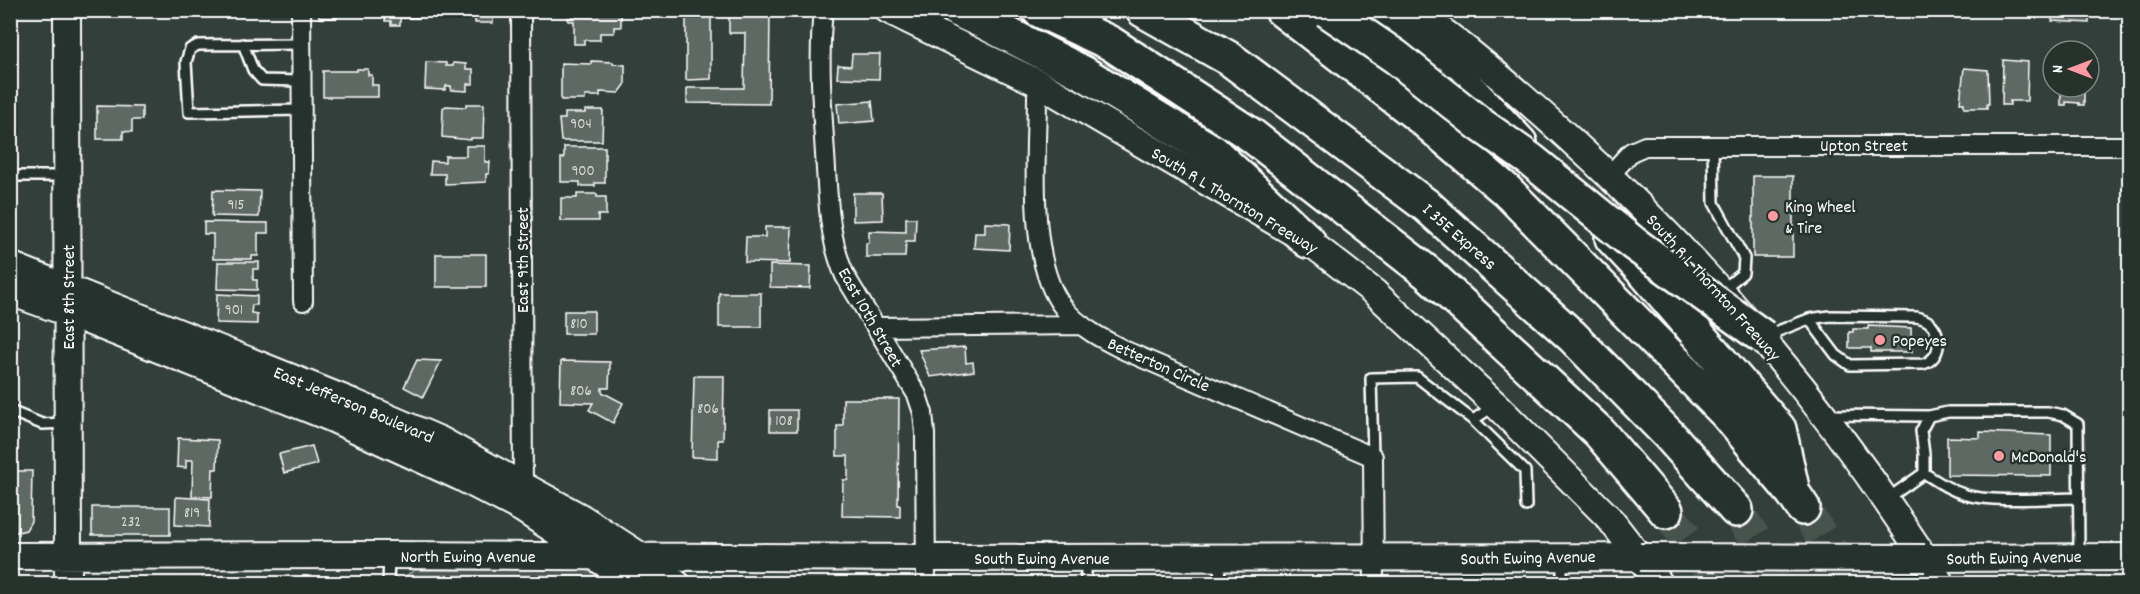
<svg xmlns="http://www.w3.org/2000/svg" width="2140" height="594" viewBox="0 0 2140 594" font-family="Dekko,sans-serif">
<defs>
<pattern id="park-tufts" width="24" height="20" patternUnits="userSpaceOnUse" patternTransform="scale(1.5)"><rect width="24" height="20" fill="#4d5853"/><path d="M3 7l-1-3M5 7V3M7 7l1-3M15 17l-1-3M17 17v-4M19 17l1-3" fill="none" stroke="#68716d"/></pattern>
</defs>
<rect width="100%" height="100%" fill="#333f3a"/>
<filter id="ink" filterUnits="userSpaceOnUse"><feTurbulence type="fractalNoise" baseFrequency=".0167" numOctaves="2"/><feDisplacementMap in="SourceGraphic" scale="12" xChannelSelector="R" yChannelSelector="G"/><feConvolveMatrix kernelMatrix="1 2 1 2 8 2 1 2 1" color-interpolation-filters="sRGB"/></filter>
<g filter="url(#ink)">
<path fill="#404c47" d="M88 575 594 579 599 583 88 584Z"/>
<path fill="#4d5853" stroke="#a6aca9" stroke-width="1.5" d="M415 570H585L593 571 599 576H405Z
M406 580 592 582V583H400Z"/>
<path fill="url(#park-tufts)" stroke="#a6aca9" stroke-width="1.5" d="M2021 579H2129L2130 583H2006Z"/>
<path fill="#5f6964" stroke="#fff" stroke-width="1.5" d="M319 10H337V18H319Z
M386 10H418V18H400V25H391V21H385Z
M475 10H493V23H475Z
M572 10H613V13H621V27H614V33H600V40H584V44H574V21H568V18H572Z
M686 10H711V79L686 80Z
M729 10H770L769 104 687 103V88H744L745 33H729Z
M2052 10H2089V23L2052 21Z
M852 54H880L879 79 837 78 838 65 851 66Z
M2003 60 2028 62 2027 101H2010V105H2002Z
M591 61 613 62V64L625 65V85L619 93 600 92V96H585V100H561V63L591 64Z
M426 62 446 63V66H453V63L466 64V69H473V84H467V91L451 90V86H446L445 90 425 89Z
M1964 68 1988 70 1989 104H1987V108H1964V103H1960Z
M357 69H368V75H372V85H378V97H323V71H357Z
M2061 87H2084V105H2079V103L2066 102V105H2061Z
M872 101 874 121 839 124 837 104Z
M466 104H484L483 138H471V140L442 137 443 108 446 106 466 107Z
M97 106 142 107V120H132V132L123 131V139H97Z
M585 110H603L602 141H561L559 119H565V113H585Z
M466 146H485V162H490L489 174H486V182L445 184V174H430L431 161 445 162V156H466Z
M564 147H605V183H595V186H580V182H561V158H564Z
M1753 176H1793V257H1753Z
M213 190 260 191 259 217 212 216Z
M853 193H882L883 220 853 221Z
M577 194H597V197H606V215H598V221H561V198H577Z
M906 218H916L915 241H906L905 257H866V243H869V231L906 232Z
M204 222 268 223V233H258V256H252V259H213V234H204Z
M985 223 1010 224 1009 250 974 248 975 233H985Z
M765 227H791L790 263 745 262 746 237H765Z
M436 254H486V287H436Z
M218 262H259V269H253V280H257V290L217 289Z
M770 265 811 266 810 288 770 287Z
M719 293H761V327H719Z
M217 294 257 296V305H252L251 313 257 314V324L216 323Z
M564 311H594V334H564Z
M1868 326 1911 328 1912 352H1871V348H1849V332H1853V329H1868Z
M965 347 966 363 973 362 974 371 930 377 919 350Z
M417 360 441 361 423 397 404 387Z
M561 361 610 362 609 388H602V392L623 403 613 423 589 410 593 403 560 402Z
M694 376H724L723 440H718V458L692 457Z
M843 399H899L898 505H900V517L842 516 843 480H848V456H837V426H843Z
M770 410H797V431H770Z
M1980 432 2051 435V476L1947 475V437L1980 438Z
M178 438 218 440 217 469H213L212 497 192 496 193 460H186V468L177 467Z
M312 446 317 464 284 473 279 454Z
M10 471H32L31 521 26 530 18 532H10Z
M176 497 210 499 209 527 175 525Z
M92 507H170V535H92Z"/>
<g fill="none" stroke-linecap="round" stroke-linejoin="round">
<path stroke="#47524e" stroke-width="33" stroke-dasharray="33 16" stroke-linecap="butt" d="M1803 508 1854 584
M1736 510 1785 584
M1666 511 1721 584"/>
<g stroke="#fff" stroke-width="14">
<path id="lane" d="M243 44 253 70 262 80 301 81
M301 44 198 45 190 49 186 62 189 112 301 110
M1713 145 1714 203 1744 258 1743 273 1722 290
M10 176H65
M1768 335 1809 319 1830 316 1916 317C1921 318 1926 319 1930 323 1943 335 1941 359 1923 364L1850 365 1836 355 1809 319
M10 361V381
M10 411 42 424 66 423
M1828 415 1929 416
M1473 420 1525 471 1526 506
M1373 457 1371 378 1417 377 1473 420 1494 406
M1924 473C1938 482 1950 490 1966 495 1994 503 2048 498 2079 498
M1887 499 1924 473V454L1921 431 1929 416 1948 412H2048L2063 415 2078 424 2079 554
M1086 560V584
M1562 560V584
M388 584 389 556
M1219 584 1220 559"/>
</g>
<g stroke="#fff" stroke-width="22">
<path id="street" d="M301 10 303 301
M521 10 523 495
M823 10C818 59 822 106 825 154 828 196 828 237 845 276L917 395 923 413 925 434 926 584
M1040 84 1037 96C1037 153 1026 260 1063 307 1078 327 1104 340 1126 351L1373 457 1374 584
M1610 175 1631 152 1645 146H2130
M876 327 1082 325"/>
</g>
<g stroke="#fff" stroke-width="30">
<path id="secondary" d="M67 10 68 584
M888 10 1040 84 1308 241 1374 292 1496 405 1609 518 1660 584
M1413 10C1466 46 1513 88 1561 131 1710 266 1834 413 1941 584
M10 265 352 402 440 440 582 518 642 557 677 584
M10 292 68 313 331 418 460 477 522 509 636 584
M10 556 389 555 926 558 1640 557
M1925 558 2130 557"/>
</g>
<g stroke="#fff" stroke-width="38">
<path id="highway" d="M958 10 986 23 1085 74 1213 152 1308 241
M1039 10 1110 43 1251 135 1429 274 1599 432 1666 511
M1143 10 1230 59 1427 206 1572 336 1669 435 1736 510
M1282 10 1424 120 1507 191 1727 414 1793 493 1803 508
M1369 10 1443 62 1520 143
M1612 238 1646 274 1779 429 1792 488"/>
</g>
<use href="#lane" stroke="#26332d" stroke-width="9"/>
<use href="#street" stroke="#26332d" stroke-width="18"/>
<use href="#secondary" stroke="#26332d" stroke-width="26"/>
<use href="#highway" stroke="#26332d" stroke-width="33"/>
<g stroke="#fff" stroke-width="30" stroke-linecap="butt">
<path id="secondary-bridge" d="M1640 557 1925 558"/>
</g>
<g stroke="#fff" stroke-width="38" stroke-linecap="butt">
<path id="highway-bridge" d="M1327 10 1396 57 1481 125 1531 160 1633 243 1763 337"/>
</g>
<use href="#secondary-bridge" stroke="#26332d" stroke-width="26"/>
<use href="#highway-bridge" stroke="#26332d" stroke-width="33"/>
</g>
</g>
<g fill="#ff9aa2" stroke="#26332d" stroke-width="2">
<circle cx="1773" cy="216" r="6"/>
<circle cx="1880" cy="340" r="6"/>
<circle cx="1999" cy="456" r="6"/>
</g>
<g text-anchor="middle" stroke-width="5" stroke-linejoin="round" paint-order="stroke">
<g font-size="15" fill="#d7dad8">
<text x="581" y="128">904</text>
<text x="583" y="175">900</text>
<text x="236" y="209">915</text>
<text x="234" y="314">901</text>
<text x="579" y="328">810</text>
<text x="581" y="395">806</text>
<text x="708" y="413">806</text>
<text x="784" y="425">108</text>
<text x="192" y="517">819</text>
<text x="131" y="526">232</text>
</g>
<g font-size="18" fill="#fff" stroke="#26332d">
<text x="1864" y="151">Upton Street</text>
<text transform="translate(1235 200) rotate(31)" y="6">South R L Thornton Freeway</text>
<text transform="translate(1460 236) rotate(41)" y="6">I 35E Express</text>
<text transform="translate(522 260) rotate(-90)" y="6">East 9th Street</text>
<text transform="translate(1714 287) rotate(48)" y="6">South R L Thornton Freeway</text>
<text transform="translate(68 297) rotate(-90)" y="6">East 8th Street</text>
<text transform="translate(871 317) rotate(60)" y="6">East 10th Street</text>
<text transform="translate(1159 364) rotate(24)" y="6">Betterton Circle</text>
<text transform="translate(354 404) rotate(23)" y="6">East Jefferson Boulevard</text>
<text x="468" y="562">North Ewing Avenue</text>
<text transform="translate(1528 557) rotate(-1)" y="6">South Ewing Avenue</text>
<text transform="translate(2014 557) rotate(-1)" y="6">South Ewing Avenue</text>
<text x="1042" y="564">South Ewing Avenue</text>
</g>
<g font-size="18" fill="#fff" stroke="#26332d" text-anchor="start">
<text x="1785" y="212">King Wheel<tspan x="1785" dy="21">&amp; Tire</tspan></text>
<text x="1892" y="346">Popeyes</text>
<text x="2011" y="462">McDonald's</text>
</g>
</g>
<rect width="2140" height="594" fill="none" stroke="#26332d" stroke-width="36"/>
<rect x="18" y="18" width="2104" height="558" fill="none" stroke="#fff" stroke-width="2" filter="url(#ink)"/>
<g transform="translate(2071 69) rotate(270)"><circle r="28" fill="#26332d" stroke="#7d8581" stroke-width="1.5"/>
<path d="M0-4.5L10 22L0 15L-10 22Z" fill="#ff9aa2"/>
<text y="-9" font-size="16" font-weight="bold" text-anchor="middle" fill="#ffffff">N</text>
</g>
</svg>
